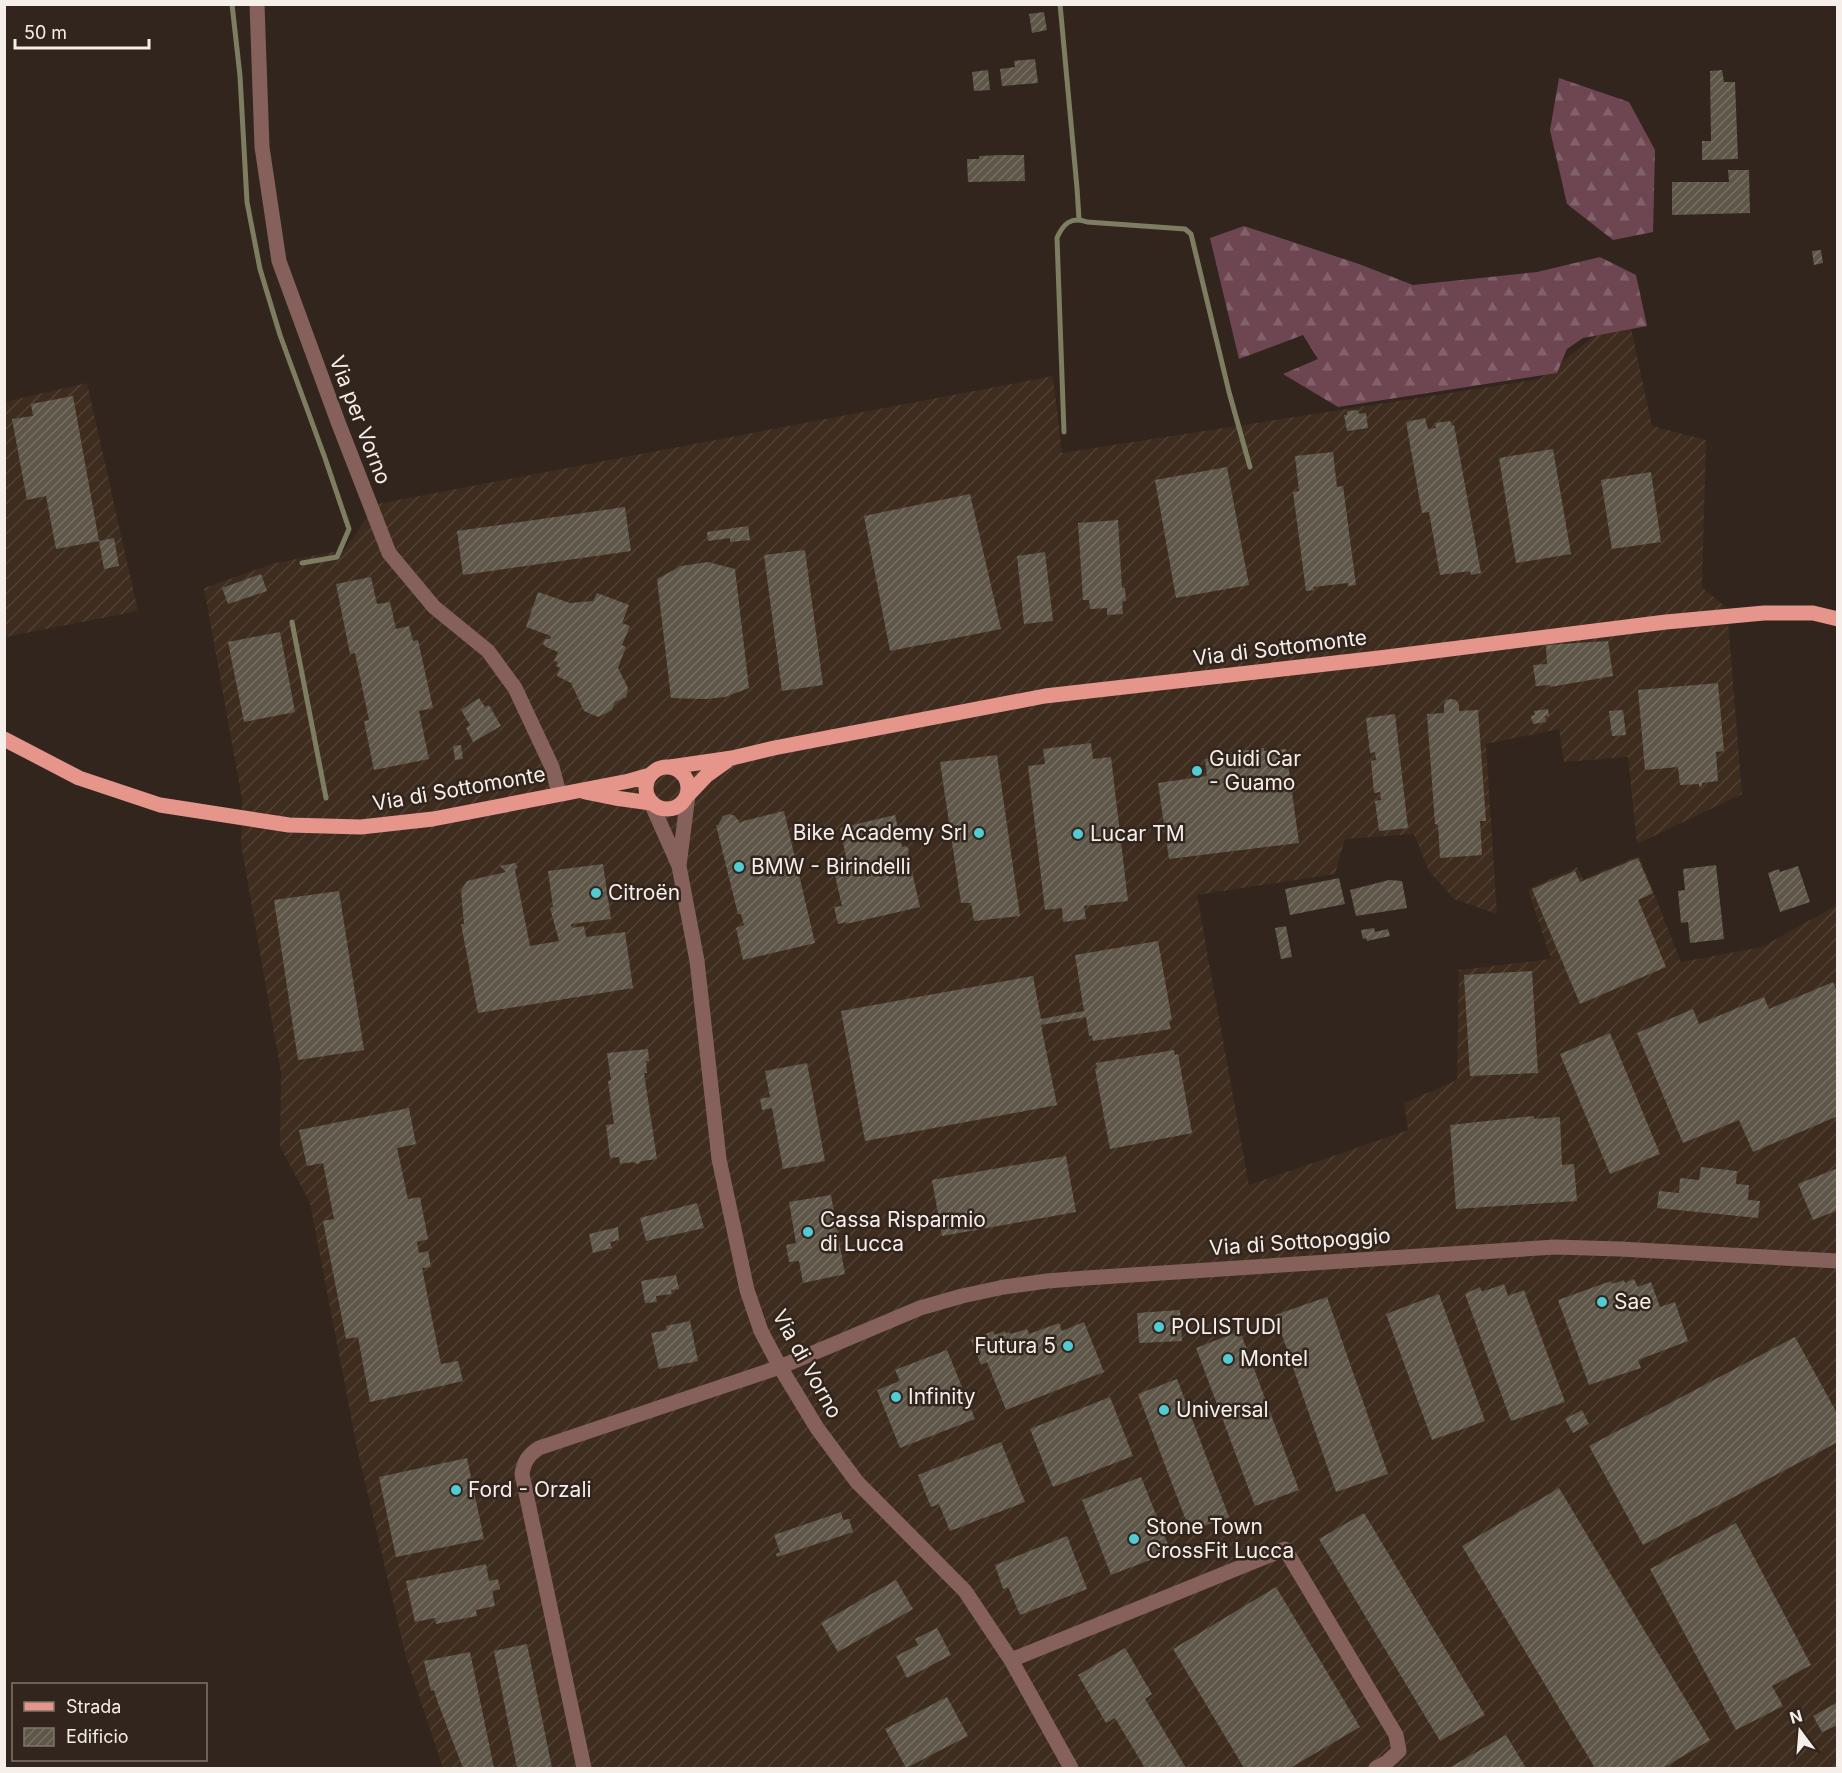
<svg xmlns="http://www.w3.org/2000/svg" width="1842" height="1773" viewBox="0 0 1842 1773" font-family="Inter,sans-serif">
<defs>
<pattern id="industrial-furrows" width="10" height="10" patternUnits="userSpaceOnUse" patternTransform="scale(1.5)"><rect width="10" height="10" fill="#3e2c1f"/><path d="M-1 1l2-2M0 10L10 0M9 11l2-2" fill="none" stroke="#514135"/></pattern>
<pattern id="forest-firs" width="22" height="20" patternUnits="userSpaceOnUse" patternTransform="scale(1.5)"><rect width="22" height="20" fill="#6d4652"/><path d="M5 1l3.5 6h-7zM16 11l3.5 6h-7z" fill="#82616b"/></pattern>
<pattern id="building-hatch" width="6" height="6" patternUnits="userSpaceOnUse" patternTransform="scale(1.5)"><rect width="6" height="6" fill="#5e5749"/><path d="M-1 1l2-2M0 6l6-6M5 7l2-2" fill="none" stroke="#766f63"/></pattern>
</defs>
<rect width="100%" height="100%" fill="#31251d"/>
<path fill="url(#industrial-furrows)" d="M1631 328 1652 426 1706 440 1702 588 1727 608 1742 794 1637 844 1628 757 1564 762 1559 729 1486 744 1497 914 1454 899 1429 871 1414 834 1345 839 1335 874 1197 895 1249 1185 1408 1130 1404 1103 1457 1080 1459 970 1551 959 1528 889 1577 867 1583 879 1639 856 1681 962 1762 947 1837 905V1768H443L406 1657 357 1448 310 1203 280 1146 281 1073 241 844 242 799 204 588 275 563 344 550 377 504 1053 376 1062 453 1540 379 1597 334Z
M87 383 138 611 5 637 4 402Z"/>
<path fill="url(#forest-firs)" d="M1559 78 1629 102 1655 150 1653 232 1613 240 1567 204 1550 130Z
M1244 226 1359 264 1413 285 1537 272 1600 257 1636 275 1647 326 1583 338 1567 349 1557 373 1338 407 1283 374 1318 359 1303 335 1239 359 1210 238Z"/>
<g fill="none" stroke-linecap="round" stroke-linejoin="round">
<path stroke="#7d7d62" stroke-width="5" d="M232 4 240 76 247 202 260 269 280 335 325 458 349 529 337 557 302 563
M1060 4 1077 188 1079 219
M1064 432 1057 238C1063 224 1071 216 1087 222L1185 229 1191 234 1229 392 1250 467
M292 622 326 798"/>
</g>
<path fill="url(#building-hatch)" d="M1044 12 1047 30 1032 33 1029 14Z
M1035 59 1038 83 1002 86 1000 69 1015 67 1014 61Z
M988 70 990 90 974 91 972 72Z
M1722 70 1724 82H1735L1738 159 1702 160V141H1711L1710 71Z
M1001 155H1024L1025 181 968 182 967 159H979V156Z
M1728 170H1749L1750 213 1672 215V182H1729Z
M1821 250 1823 263 1814 265 1812 251Z
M73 396 99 541 56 549 46 496 27 500 12 419 33 416 31 404Z
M1358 410 1359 414 1366 413 1368 428 1347 431 1344 415H1347V411Z
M1425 418 1428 429 1436 428 1435 423 1450 421 1452 425H1454L1481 573 1471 575 1470 571 1440 575 1429 512 1422 513 1406 422Z
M1553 449 1571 554 1516 563 1499 458Z
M1333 452 1337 487 1343 486 1356 585 1348 586V583L1313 587 1314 590 1306 591 1293 492 1299 491 1295 456Z
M1227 467 1249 585 1176 598 1155 480Z
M1651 472 1661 542 1612 549 1601 480Z
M970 494 1001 629 890 651 864 516Z
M625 507 631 551 463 575 457 531Z
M1118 520 1122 588H1125L1126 601H1122L1123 614 1107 615V608L1090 609 1089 600H1083L1078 523Z
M748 526 750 540 730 542V538L708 541 707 532Z
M114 538 119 566 104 569 99 541Z
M805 550 823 685 782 691 764 555Z
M1045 552 1053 621 1024 624 1017 556Z
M708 562 735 569 749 688 725 697 706 699 671 698 657 579 681 566Z
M261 574 267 591 228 604 222 588Z
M371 577 377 604 390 602 396 629 409 626 413 641 418 640 433 708 419 711 429 759 374 770 364 721 369 720 355 653 350 654 336 584Z
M538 592 570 603 593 601 597 593 629 605 622 623 630 626 622 645 626 647 618 668 628 688 626 697 615 702 612 710 598 717 584 711 571 683 557 676 560 668 556 666 558 662 554 661 558 652 546 647 543 644 545 639H550L551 636 526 627Z
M280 632 295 712 244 722 228 642Z
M1608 641 1613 676 1550 687V685L1536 686 1533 665 1547 664 1546 645Z
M1718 683 1724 751 1716 752 1718 781 1702 783V786L1699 787V784L1680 785 1678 767 1645 770 1638 690Z
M479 698 485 707 489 705 501 726 473 742 466 728 470 725 461 710Z
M1451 699 1456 700 1459 705V711L1478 710 1486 821H1480L1482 855 1440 858 1438 825 1435 824 1427 714 1444 713V705L1446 700Z
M1548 709 1549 716H1545L1546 722 1533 724 1531 716 1535 715 1534 711Z
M1623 710 1626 735 1612 736 1609 711Z
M1395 714 1408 828 1379 831 1375 801 1381 800 1380 792 1374 793 1371 761 1376 760 1375 752 1370 753 1366 718Z
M1091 743 1093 759 1111 757 1128 901 1084 906 1086 919 1063 922 1062 908 1045 910 1028 766 1045 764 1043 749Z
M461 745 463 759 455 760 453 746Z
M1264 748V751L1286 749 1299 843 1169 859 1158 783 1207 776 1205 759 1227 757 1226 753Z
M997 755 1020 916 974 921 971 903H961L940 762Z
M784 811 815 943 743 960 736 928 744 925 741 914H738L716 825H718L723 816 729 814 735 816 740 823 743 821Z
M895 815 902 847 906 846 909 849 908 854 920 907 846 924V922L838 924 834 907 842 906 834 871 848 867 840 828Z
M1638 858 1653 893 1638 900 1666 967 1580 1004 1532 889 1575 871 1580 882Z
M515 863 518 867 515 870 530 946 559 941 550 908 553 907 548 871 603 864 611 919 571 924 572 928 584 926 586 937 625 932 633 988 478 1013 461 924H464L461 891 467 881 506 872 500 866Z
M1716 865 1724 939 1690 943 1688 922 1681 923 1678 891 1685 890 1683 869Z
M1798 866 1810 902 1780 912 1768 873 1779 869 1780 872Z
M1339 878 1345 904 1290 915 1285 889Z
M1389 880 1402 881 1407 908 1356 916 1350 890Z
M339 891 364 1050 298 1060 274 900Z
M1286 926 1292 957 1281 959 1275 928Z
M1374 928 1375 932 1388 929 1390 936 1367 941 1366 938 1363 939 1361 930Z
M1158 941 1172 1020 1169 1021 1171 1029 1093 1041 1092 1036H1089L1086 1017 1041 1025 1057 1105 865 1141 841 1011 1033 976 1041 1019 1084 1011 1075 955Z
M1532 971 1538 1073 1470 1076 1464 975Z
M1833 982 1838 994V1116L1753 1152 1739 1120 1683 1143 1637 1033 1693 1009 1699 1024 1764 997 1769 1009Z
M1610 1033 1660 1154 1610 1174 1560 1054Z
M648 1049 649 1061H646L647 1073H644L657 1159 642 1161 638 1164 633 1162 620 1164 619 1157 610 1158 606 1125 614 1124 608 1081 611 1080 607 1053Z
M1174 1050 1175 1055 1178 1054 1192 1133 1110 1149 1095 1069 1097 1068 1096 1063Z
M807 1063 825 1161 783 1169 772 1108 762 1110 760 1099 770 1097 765 1071Z
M409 1108 416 1144 397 1148 408 1199 420 1197 428 1239 417 1242 419 1253 428 1251 431 1267 422 1268 441 1364 458 1361 463 1381 370 1402 358 1337 346 1339 323 1221 334 1219 323 1163 307 1166 299 1130Z
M1534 1116V1119L1560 1117 1562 1165 1574 1164 1577 1201 1456 1209 1450 1125Z
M1066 1156 1076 1212 942 1236 932 1180Z
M1701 1167 1737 1171 1736 1184 1749 1185 1748 1200 1760 1201 1758 1218 1657 1208 1659 1191 1679 1193 1680 1178 1699 1180Z
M1838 1168V1210L1813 1220 1798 1184Z
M831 1195 845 1274 803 1283 799 1261 789 1262 786 1245 796 1243 789 1202Z
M697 1203 704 1228 646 1241 640 1218Z
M618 1227 619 1240 610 1242 612 1248 593 1253 589 1234Z
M676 1275 679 1289 671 1290 672 1294 656 1296 657 1302 645 1303 641 1281Z
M1634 1279 1638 1287 1651 1282 1660 1307 1675 1302 1688 1341 1638 1360 1641 1368 1589 1385 1558 1300 1611 1281 1612 1284 1624 1280 1625 1283Z
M1504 1284 1508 1296 1524 1290 1565 1402 1511 1421 1465 1294 1480 1287 1482 1292Z
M1439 1294 1485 1421 1432 1440 1386 1314Z
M1327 1297 1388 1474 1336 1492 1275 1315Z
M1180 1310 1182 1341 1139 1343 1137 1313Z
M690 1321 698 1361 659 1369 651 1333 667 1330 666 1326Z
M1084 1322 1104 1372 1006 1410 987 1362 981 1365 971 1340 993 1331 995 1335 1005 1331 1006 1334 1010 1332V1334L1027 1329 1029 1334 1059 1323 1062 1331Z
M1240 1331 1299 1490 1255 1506 1196 1348Z
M1795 1337 1838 1415V1442L1643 1545 1589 1446Z
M947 1350 975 1419 900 1448 877 1390 900 1381 895 1370Z
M1177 1379 1229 1517 1190 1531 1138 1394Z
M1110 1397 1133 1456 1053 1487 1030 1429Z
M1582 1410 1589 1424 1573 1433 1565 1419Z
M1001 1442 1025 1502 950 1531 939 1504 931 1507 918 1475Z
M467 1458 484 1539 396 1557 379 1477Z
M1141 1477 1171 1552 1111 1575 1082 1500Z
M1559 1488 1710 1740 1663 1768H1595L1462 1546Z
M841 1512 843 1520 849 1519 853 1532 777 1557 776 1554 780 1552 774 1535Z
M1364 1513 1485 1715 1440 1741 1319 1539Z
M1736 1523 1811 1665 1772 1686 1783 1706 1736 1730 1650 1569Z
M1067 1536 1087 1589 1020 1615 1008 1587 1003 1589 995 1565Z
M486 1564 489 1581 498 1579 500 1589 492 1591 495 1606 476 1610 477 1616 436 1624 435 1618 415 1622 406 1581Z
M896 1580 913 1609 838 1652 821 1623Z
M1276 1587 1360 1727 1290 1768H1244L1173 1649Z
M937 1628 951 1655 907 1678 896 1656 918 1645 915 1639Z
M527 1644 552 1768H517L494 1651Z
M1125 1648 1152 1694 1145 1699 1186 1768H1145L1115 1718 1106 1723 1078 1675Z
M470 1652 494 1768H463L438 1703 434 1690 431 1691 424 1661Z
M947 1697 968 1736 906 1768 885 1729Z
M1838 1702V1725L1822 1732 1813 1716Z
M1506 1735 1526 1768H1449Z"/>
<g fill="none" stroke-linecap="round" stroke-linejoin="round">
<path stroke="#86605a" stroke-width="15" d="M257 4 262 147 279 261 338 422 389 553 434 607 488 651 515 688 552 767 559 793
M651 803 679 866 697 961 719 1159 747 1290 761 1331 780 1367 817 1428 857 1482 965 1591 1011 1660 1071 1768
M679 866 688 795
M1011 1660 1285 1549 1396 1735 1399 1751 1387 1762 1376 1768
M584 1768 522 1474C524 1462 528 1455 539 1448L780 1367 920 1308 962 1296 1004 1287 1047 1281 1086 1278 1555 1247 1620 1249 1838 1261"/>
<path stroke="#e5958a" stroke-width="15" d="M4 739 79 778 160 805 289 825 361 827 433 819 629 781 650 775
M646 788a21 21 0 1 1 42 0a21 21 0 1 1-42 0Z
M670 767 732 758 774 748 1045 696 1379 658 1666 622 1764 613H1813L1838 619
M585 792 615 798 651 803
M688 795 706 776 727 761"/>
</g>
<g fill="#51ccd3" stroke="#31251d" stroke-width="2">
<circle cx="1197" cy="771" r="6"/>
<circle cx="979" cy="833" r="6"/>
<circle cx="1078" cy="834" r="6"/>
<circle cx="739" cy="867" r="6"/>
<circle cx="596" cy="893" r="6"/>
<circle cx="808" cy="1232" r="6"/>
<circle cx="1602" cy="1302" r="6"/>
<circle cx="1159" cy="1327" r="6"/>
<circle cx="1068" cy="1346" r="6"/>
<circle cx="1228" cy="1359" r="6"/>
<circle cx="896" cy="1397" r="6"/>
<circle cx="1164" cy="1410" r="6"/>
<circle cx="456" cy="1490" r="6"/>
<circle cx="1134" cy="1539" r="6"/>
</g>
<g text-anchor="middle" stroke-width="5" stroke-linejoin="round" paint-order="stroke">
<g font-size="21" fill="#f6eee8" stroke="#31251d">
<text transform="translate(360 420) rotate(69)" y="7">Via per Vorno</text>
<text transform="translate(1280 648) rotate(-7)" y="7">Via di Sottomonte</text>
<text transform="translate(459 789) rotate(-10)" y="7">Via di Sottomonte</text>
<text transform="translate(1300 1242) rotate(-4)" y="7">Via di Sottopoggio</text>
<text transform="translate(807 1364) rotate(61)" y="7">Via di Vorno</text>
</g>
<g font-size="21" fill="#f6eee8" stroke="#31251d" text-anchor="start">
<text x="1209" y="766">Guidi Car<tspan x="1209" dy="24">- Guamo</tspan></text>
<text x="967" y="840" text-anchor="end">Bike Academy Srl</text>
<text x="1090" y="841">Lucar TM</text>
<text x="751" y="874">BMW - Birindelli</text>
<text x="608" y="900">Citroën</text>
<text x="820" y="1227">Cassa Risparmio<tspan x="820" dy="24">di Lucca</tspan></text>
<text x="1614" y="1309">Sae</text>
<text x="1171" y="1334">POLISTUDI</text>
<text x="1056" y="1353" text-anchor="end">Futura 5</text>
<text x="1240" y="1366">Montel</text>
<text x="908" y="1404">Infinity</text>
<text x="1176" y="1417">Universal</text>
<text x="468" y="1497">Ford - Orzali</text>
<text x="1146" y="1534">Stone Town<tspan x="1146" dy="24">CrossFit Lucca</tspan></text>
</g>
</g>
<rect width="1842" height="1773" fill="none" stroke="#f6eee8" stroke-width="12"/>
<rect x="12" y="1683" width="195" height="78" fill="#31251d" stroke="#80756e" stroke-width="1.5"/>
<rect x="24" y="1702" width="30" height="9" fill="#e5958a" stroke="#80756e" stroke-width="1.5"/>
<text x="66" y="1713" font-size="18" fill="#f6eee8">Strada</text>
<rect x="24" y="1728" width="30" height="18" fill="url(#building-hatch)" stroke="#80756e" stroke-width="1.5"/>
<text x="66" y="1743" font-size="18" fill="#f6eee8">Edificio</text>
<g transform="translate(1800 1731) rotate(344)" stroke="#31251d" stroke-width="4.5" paint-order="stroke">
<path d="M0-4.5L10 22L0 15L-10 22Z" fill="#f6eee8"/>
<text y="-9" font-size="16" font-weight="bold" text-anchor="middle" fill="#f6eee8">N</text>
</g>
<path d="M15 39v9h134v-9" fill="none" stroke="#f6eee8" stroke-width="3"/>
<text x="24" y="39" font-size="18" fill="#f6eee8" stroke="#31251d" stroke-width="4.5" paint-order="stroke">50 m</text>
</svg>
